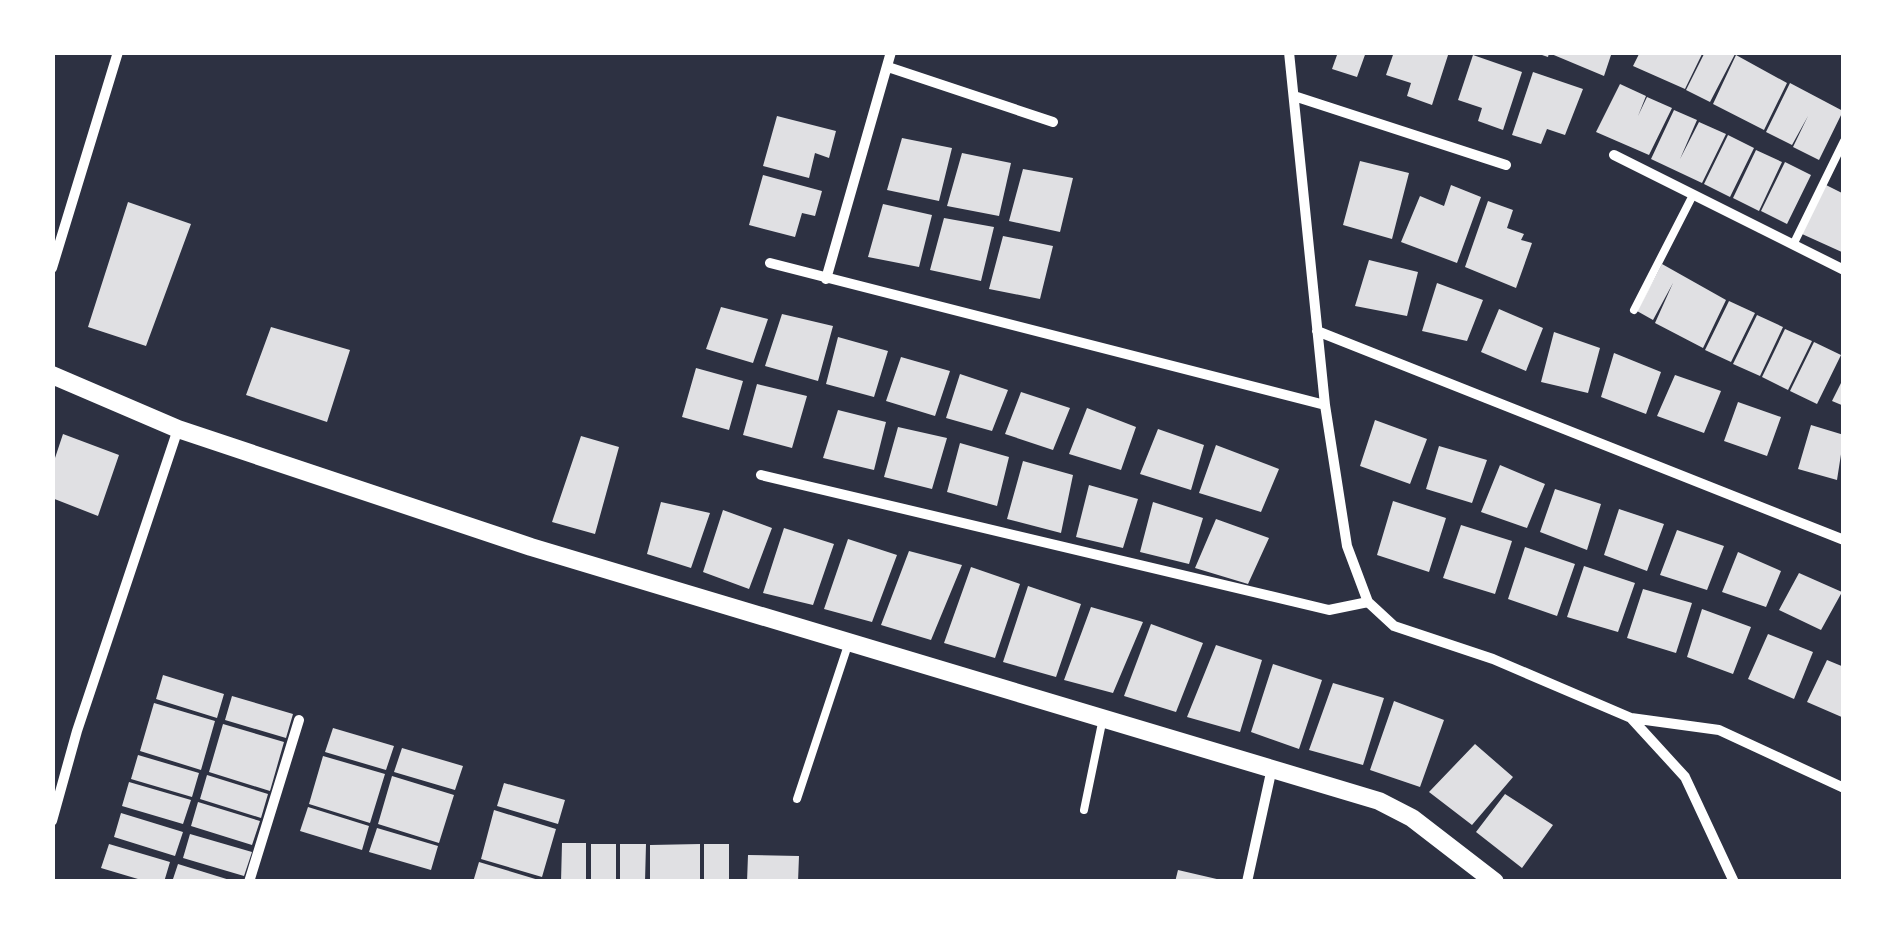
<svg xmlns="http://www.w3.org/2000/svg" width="1896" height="934" viewBox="0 0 1896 934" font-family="'Sofia Sans Condensed',sans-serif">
<rect width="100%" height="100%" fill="#2d3142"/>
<path fill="#e0e0e3" d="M1330 52H1366L1357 77 1332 69 1337 55Z
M1394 52H1449L1432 105 1407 96 1411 83 1386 75Z
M1548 52H1612L1604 76 1549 53 1548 57 1536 53Z
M1640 52H1703L1685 89 1633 66Z
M1705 52 1735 54 1710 102 1686 90Z
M1473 55 1522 72 1503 130 1478 121 1482 108 1458 100Z
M1736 55 1787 83 1764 130 1713 104Z
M1533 72 1583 89 1565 135 1547 129 1541 144 1512 135Z
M1790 83 1843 111 1819 160 1793 147 1808 116 1792 145 1766 132Z
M1620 84 1646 96 1638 116 1647 97 1672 108 1649 155 1596 132Z
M1674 110 1697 120 1680 159 1699 122 1726 134 1702 183 1651 159Z
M777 116 836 131 829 158 815 153 809 178 763 166Z
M1728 135 1754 148 1730 197 1704 184Z
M902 138 952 148 939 201 887 190Z
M1756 150 1782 162 1759 211 1733 198Z
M962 153 1011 163 999 216 947 206Z
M1360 161 1409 173 1392 239 1343 225Z
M1785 162 1811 175 1787 224 1761 211Z
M1023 169 1073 178 1060 232 1009 221Z
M763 175 822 191 815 216 802 213 795 237 749 225Z
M1451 185 1481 197 1457 263 1401 242 1420 196 1444 206Z
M1826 185 1844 194V253L1802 234Z
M1488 201 1513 210 1507 228 1524 234 1521 240 1532 243 1516 288 1465 267Z
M128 202 191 224 146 346 88 327Z
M883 204 932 215 919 267 868 257Z
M944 218 994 227 981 281 930 270Z
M1003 236 1053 246 1040 299 989 289Z
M1369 260 1418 272 1407 316 1355 306Z
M1662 264 1726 300 1703 348 1655 323 1673 283 1653 320 1637 311Z
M1437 283 1483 300 1467 341 1422 331Z
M1729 301 1755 313 1731 362 1705 350Z
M721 307 768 319 753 363 706 349Z
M1499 309 1543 328 1526 371 1481 352Z
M782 314 833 326 818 381 765 366Z
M1757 315 1783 327 1760 376 1733 364Z
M271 327 350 350 327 422 246 395Z
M1785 329 1812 341 1788 390 1762 377Z
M1554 332 1600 348 1588 393 1541 382Z
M838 337 888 351 874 397 826 384Z
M1814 342 1841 355 1817 404 1790 391Z
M1614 353 1661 372 1646 414 1601 397Z
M901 357 950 371 935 416 886 401Z
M696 368 743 381 729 430 682 417Z
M960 374 1008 390 992 431 946 418Z
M1675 375 1721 391 1704 433 1657 416Z
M1844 377V406L1832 401Z
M757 384 807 396 792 448 743 435Z
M1021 392 1070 408 1053 450 1005 434Z
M1738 402 1781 417 1767 456 1724 441Z
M1087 408 1136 427 1121 470 1069 454Z
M838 410 886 422 874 470 823 458Z
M1375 420 1427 439 1410 484 1360 466Z
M1811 425 1844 435 1837 480 1798 469Z
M898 427 947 438 932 489 884 477Z
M1158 429 1204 445 1191 490 1140 474Z
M63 434 119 455 98 516 52 498V467Z
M581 436 619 447 595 534 552 522Z
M960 443 1009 457 997 506 947 492Z
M1216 445 1279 469 1261 512 1199 493Z
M1439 446 1487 460 1472 503 1426 489Z
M1023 461 1073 475 1061 533 1007 519Z
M1500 465 1545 484 1527 528 1481 512Z
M1089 485 1138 499 1123 548 1076 537Z
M1555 489 1601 504 1587 550 1540 532Z
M1393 501 1446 518 1429 572 1377 555Z
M661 502 710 513 691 568 647 554Z
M1153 502 1203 518 1189 564 1140 552Z
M1619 509 1664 524 1647 571 1604 555Z
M723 510 772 528 749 589 703 572Z
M1216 519 1269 538 1248 584 1195 568Z
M1461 525 1512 541 1495 594 1443 578Z
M784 528 834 544 813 605 763 593Z
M1677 530 1724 546 1707 590 1660 575Z
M848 539 897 555 872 622 824 609Z
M1525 547 1575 564 1557 616 1508 599Z
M909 551 962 565 931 640 881 625Z
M1738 552 1781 571 1766 607 1722 592Z
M1584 566 1635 583 1618 632 1567 617Z
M971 567 1020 584 995 658 944 643Z
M1799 573 1842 592 1821 630 1779 610Z
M1028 586 1081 604 1056 677 1003 662Z
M1643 589 1692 603 1676 653 1627 638Z
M1091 607 1143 622 1113 693 1064 680Z
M1702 609 1751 627 1733 674 1687 657Z
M1151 624 1203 643 1176 712 1124 696Z
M1768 634 1813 652 1794 699 1748 679Z
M1216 645 1262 660 1240 732 1187 717Z
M1827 660 1844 667V718L1807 702Z
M1273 664 1322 680 1299 749 1251 732Z
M163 675 224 694 217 718 156 699Z
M1333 683 1384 698 1363 765 1309 750Z
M232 696 293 714 286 738 225 720Z
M1394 701 1444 720 1420 787 1370 770Z
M154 703 215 721 201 770 140 751Z
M223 724 284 742 270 791 209 772Z
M333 728 394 746 386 770 325 752Z
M1475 744 1513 777 1472 825 1429 792Z
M402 748 463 766 455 790 394 772Z
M138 755 199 773 192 797 131 779Z
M323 756 385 774 370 823 309 804Z
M207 775 268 794 261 818 200 799Z
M392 776 454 795 439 843 378 824Z
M129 782 191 800 183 824 122 806Z
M504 783 565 800 558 824 497 806Z
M1505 794 1553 825 1522 868 1476 832Z
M198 802 260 821 252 845 191 826Z
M308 807 369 826 362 850 300 831Z
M494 810 556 829 542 877 481 859Z
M121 813 183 832 175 856 114 837Z
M377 828 438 846 431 870 369 852Z
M190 834 252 852 244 876 183 858Z
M562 843H586V882H561Z
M109 844 170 862 164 882H148L101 868Z
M591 844H616V882H591Z
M620 844H646L645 882H620Z
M700 844V882H650V845Z
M704 844H729V882H704Z
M748 855 799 856 798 882H747Z
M479 862 542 881V882H473Z
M178 864 233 881 232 882H172Z
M1178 870 1221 880V882H1175Z"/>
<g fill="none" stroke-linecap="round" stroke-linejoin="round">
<path stroke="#fff" stroke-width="8" d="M1793 245 1844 141
M1634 310 1693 195
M797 799 849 642
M1084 810 1103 718"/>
<path stroke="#fff" stroke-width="10" d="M1289 52 1325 405 1347 546 1368 602 1394 626 1493 659 1631 718 1685 777 1734 882
M888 67 1053 122
M1294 96 1506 165
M1614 155 1844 270
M770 263 1325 405
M52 268 118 52
M826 279 891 52
M1317 331 1844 540
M761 475 1329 610 1368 602
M1631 718 1719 730 1844 788
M52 821 77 731 178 429
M249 882 299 720
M1247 882 1272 768"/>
<path stroke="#fff" stroke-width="18" d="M52 375 178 429 531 547 1379 801 1412 818 1495 882"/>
</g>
<rect width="1896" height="934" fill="none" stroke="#ffffff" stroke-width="110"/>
</svg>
